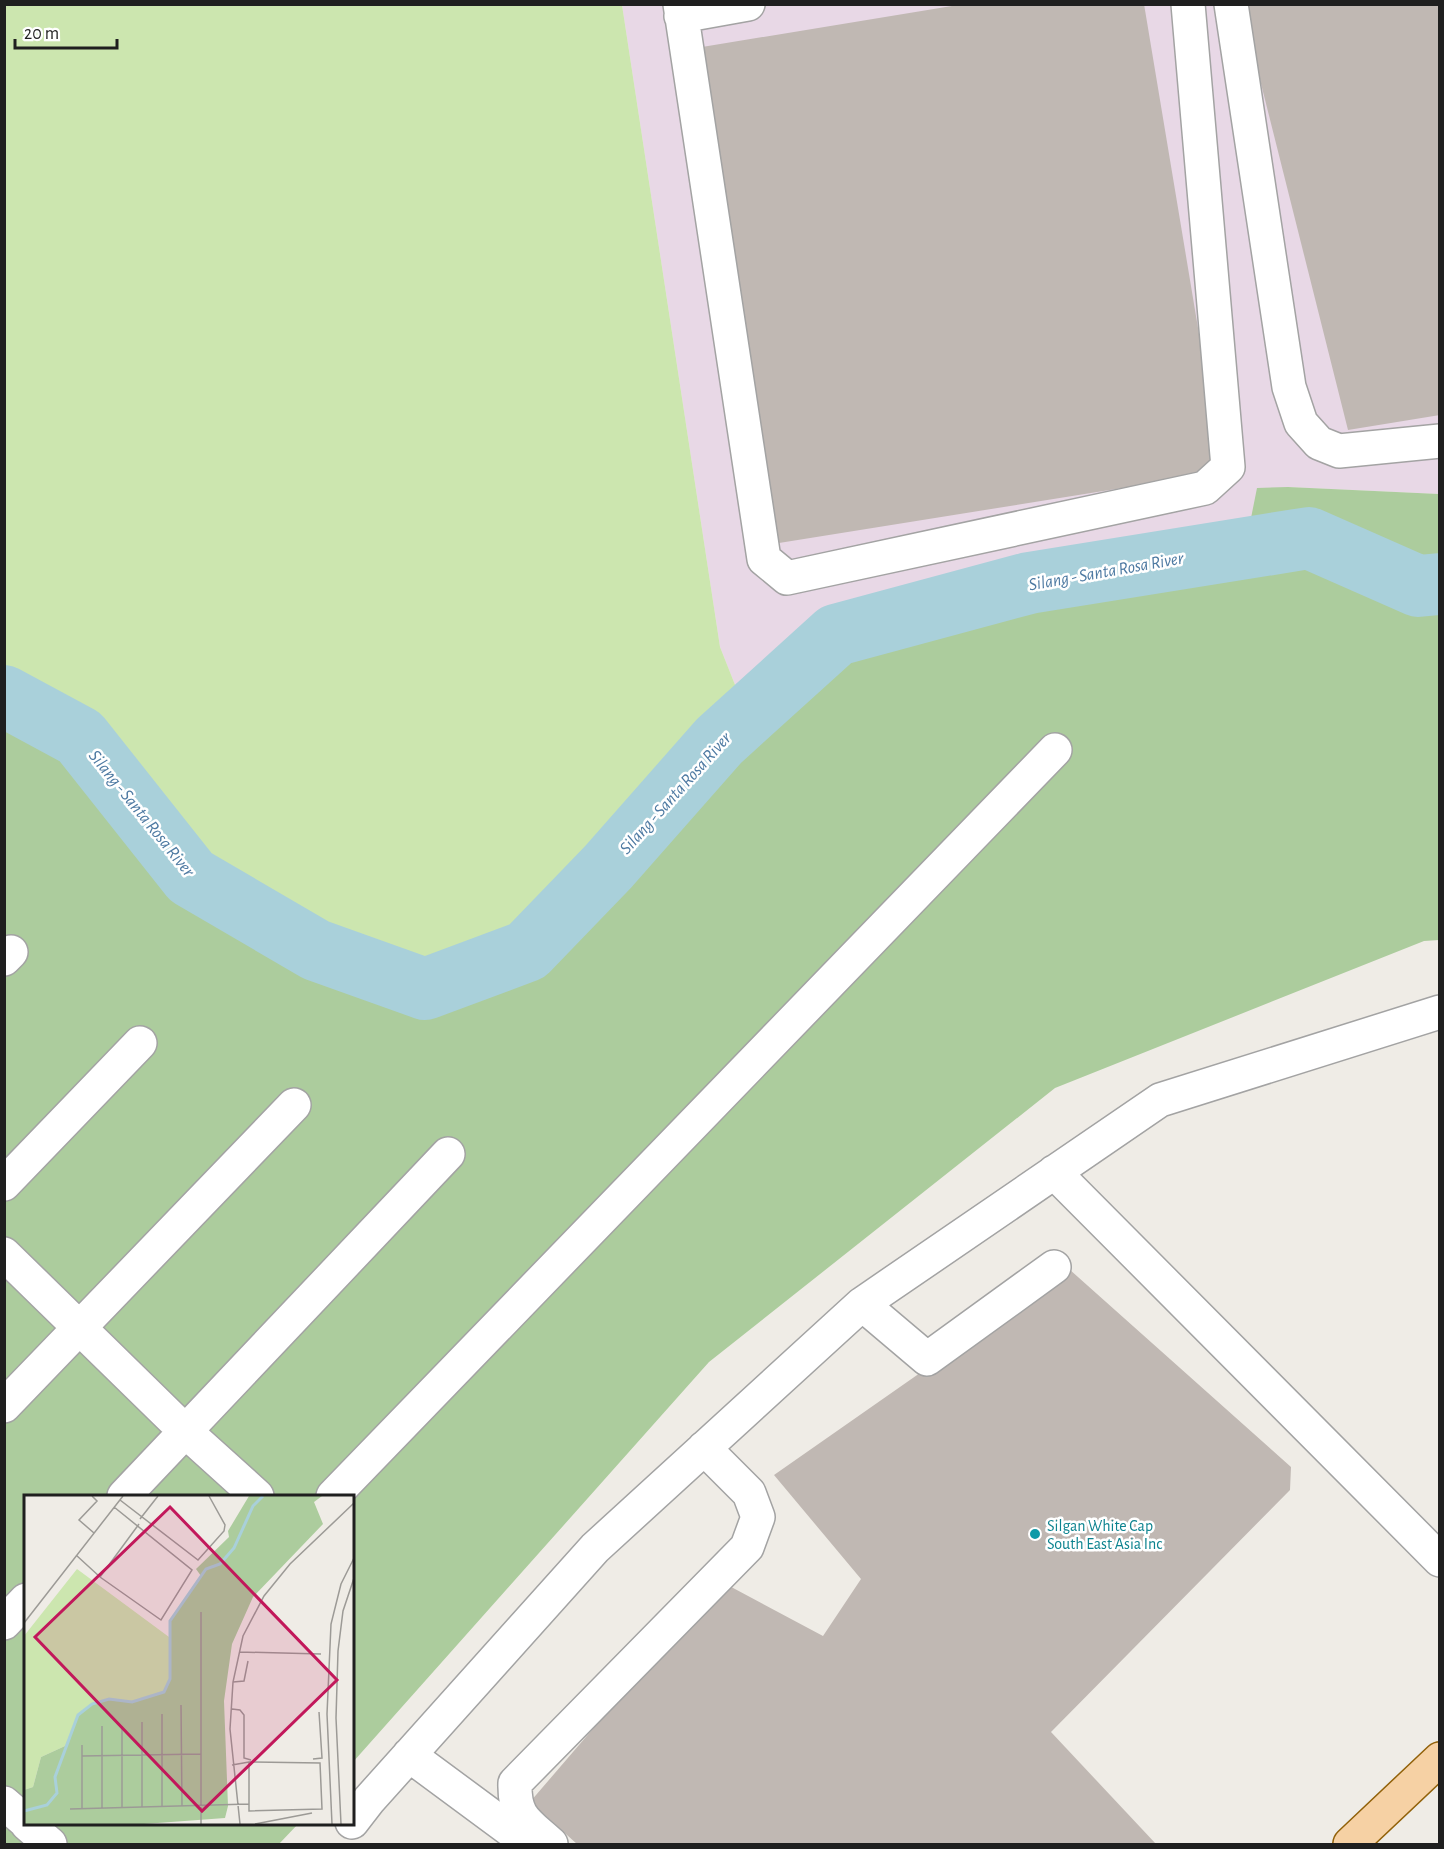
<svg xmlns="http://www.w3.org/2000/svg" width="1444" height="1849" viewBox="0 0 1444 1849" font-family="'Alegreya Sans',sans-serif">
<rect width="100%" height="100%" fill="#efece6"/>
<path fill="#e8d8e6" d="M622 5H1439V494L1288 487 1246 548 1029 583 836 635 747 715 720 647Z"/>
<path fill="#cce6af" d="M4 5H622L720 647 747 715 719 741 608 867 527 951 425 989 316 950 191 877 80 737 5 696Z"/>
<path fill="#accc9d" d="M1288 487 1439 494V940L1424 941 1055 1088 709 1362 353 1762 352 1496H26V1824H298L279 1844H5L4 696 80 737 191 877 316 950 425 989 527 951 608 867 719 741 836 635 1029 583 1245 548 1257 488Z"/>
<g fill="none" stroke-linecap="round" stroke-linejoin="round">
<path stroke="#a9d0da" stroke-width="62" d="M4 696 80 737 191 877 316 950 425 989 527 951 608 867 719 741 836 635 1029 583 1309 538 1418 586 1440 584"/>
</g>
<path fill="#c0b8b3" d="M964 4H1144L1222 472 779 543 696 48Z
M1241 4H1440V415L1348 430Z
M1069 1269 1291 1467 1290 1490 1051 1732 1156 1844H577L530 1802 720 1581 823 1636 861 1579 774 1475Z"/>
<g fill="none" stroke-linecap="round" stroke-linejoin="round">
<g stroke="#a3a3a3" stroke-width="36">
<path id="minor" d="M680 4 764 559 787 578 1205 488 1228 467 1188 4
M1231 4 1289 387 1301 423 1319 443 1339 451 1440 441
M681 16 748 4
M4 959 11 952
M1054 1172 1440 1560
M4 1184 140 1043
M4 1254 185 1431 257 1496
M862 1304 927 1359 1054 1267
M4 1406 294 1105
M124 1496 448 1154
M333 1496 1055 750
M4 1623 26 1600
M409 1755 528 1843
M4 1803 26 1822
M352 1822 369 1800 595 1548 862 1304 1160 1100 1440 1012
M27 1824 50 1844
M551 1844C527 1822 514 1818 515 1783L747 1547 758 1517 749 1493 704 1448"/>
</g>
<g stroke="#916109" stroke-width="36">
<path id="major" d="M1350 1844 1440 1759"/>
</g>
<use href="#minor" stroke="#fff" stroke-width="33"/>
<use href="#major" stroke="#f6d1a4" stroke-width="33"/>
</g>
<circle fill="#0f9aa8" stroke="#fff" stroke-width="2" cx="1035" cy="1534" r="6"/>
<g text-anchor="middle" stroke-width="5" stroke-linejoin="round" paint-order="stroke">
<g font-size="16" fill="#0d838f" stroke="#fff" text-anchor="start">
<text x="1047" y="1531">Silgan White Cap<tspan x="1047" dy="18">South East Asia Inc</tspan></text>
</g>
<g font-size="18" font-style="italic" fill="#4e7aa2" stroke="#fff">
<text transform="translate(1106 571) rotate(-10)" y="6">Silang - Santa Rosa River</text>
<text transform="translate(675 793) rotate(-48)" y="6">Silang - Santa Rosa River</text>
<text transform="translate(142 813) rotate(51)" y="6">Silang - Santa Rosa River</text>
</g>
</g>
<g transform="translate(24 1495)">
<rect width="330" height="330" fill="#efece6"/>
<path d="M53 74 145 142 146 184 140 197 126 203 108 207 85 204 54 220 41 251 17 262 9 292 0 295V141Z" fill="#cce6af"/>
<path d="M225 1H298L290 7 299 29 229 102 208 149 200 206 204 311 201 323 120 329H0V295L9 292 17 262 41 251 54 220 68 209 85 204 108 207 140 197 146 184V126L177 81 172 74 205 42 204 36Z" fill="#accc9d"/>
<path fill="none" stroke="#a9d0da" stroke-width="3" d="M0 316 23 310 33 298 31 282 54 220 68 209 85 204 108 207 140 197 146 184V126L182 74 196 69 210 53 229 11 239 1"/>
<path fill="none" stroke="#9c9a96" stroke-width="1.5" d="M68 1 73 6 55 25 70 38M96 5 174 65 200 36 201 30 185 1M116 24 134 1M52 60 76 82 137 125 168 75 90 12M76 82 115 29M0 128 99 1M215 157 297 159M209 187 220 186 224 166M157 210 158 311M208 214 216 215 220 220V263L227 265M138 219V312M118 227V312M58 250V314M58 261 177 259M289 264 298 263 295 217M208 270 225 267 296 268 298 314 225 316V267M98 313V231M46 314 225 309M78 314V231M177 329V117M216 329 206 234 209 187 219 141 240 101 266 69 330 8M231 329 288 318M308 329 303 219 307 129 317 89 330 63M317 329 312 223 314 156 319 116 330 83"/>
<path fill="#c2185b" fill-opacity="0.15" stroke="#c2185b" stroke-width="3" d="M146 12 313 185 178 316 11 142Z"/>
<rect width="330" height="330" fill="none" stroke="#1f1f1f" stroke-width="3"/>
</g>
<rect width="1444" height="1849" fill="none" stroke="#1f1f1f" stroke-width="12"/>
<path d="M15 39v9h102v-9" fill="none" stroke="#1f1f1f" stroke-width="3"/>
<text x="24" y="39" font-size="18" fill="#1f1f1f" stroke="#ffffff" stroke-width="4.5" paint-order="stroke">20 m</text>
</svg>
